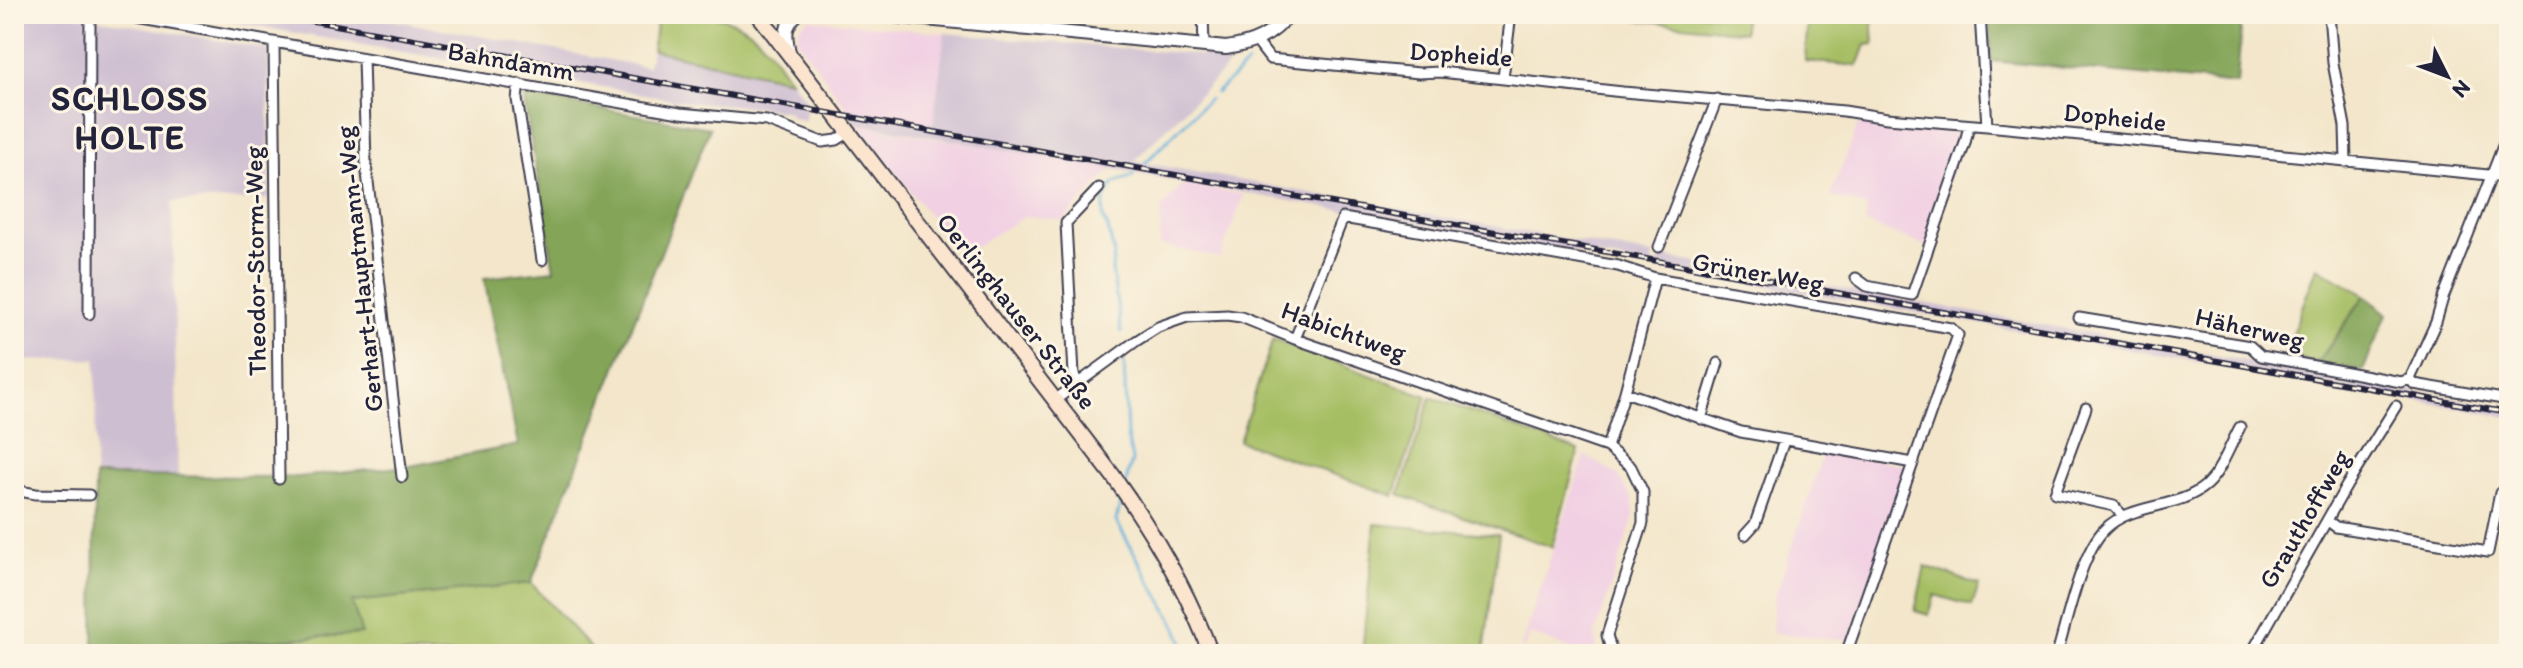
<svg xmlns="http://www.w3.org/2000/svg" width="2523" height="668" viewBox="0 0 2523 668" font-family="Itim,sans-serif">
<rect width="100%" height="100%" fill="#fcf5e5"/>
<filter id="ink" filterUnits="userSpaceOnUse"><feTurbulence type="fractalNoise" baseFrequency=".0125" numOctaves="2"/><feDisplacementMap in="SourceGraphic" scale="16" xChannelSelector="R" yChannelSelector="G"/><feConvolveMatrix kernelMatrix="1 2 1 2 8 2 1 2 1" color-interpolation-filters="sRGB"/></filter>
<filter id="wash" filterUnits="userSpaceOnUse"><feTurbulence type="fractalNoise" baseFrequency=".006" numOctaves="4" result="noise"/><feDisplacementMap in="SourceGraphic" scale="32" xChannelSelector="R" yChannelSelector="G"/><feGaussianBlur stdDeviation="1.8" result="paint"/><feColorMatrix in="noise" values="0 0 0 0 0 0 0 0 0 0 0 0 0 0 0 0 0 1.4 0 .05"/><feComposite in="paint" operator="in"/></filter>
<g filter="url(#wash)">
<rect width="100%" height="100%" fill="#f3e6ca"/>
<path fill="#f1d0e3" d="M808 19 945 33 934 124 849 111 797 40 799 28Z
M856 123 892 131 1113 168 1063 220 1025 216 961 255Z
M1859 123 1896 130 1952 132 1959 135 1962 142 1925 246 1865 223 1867 207 1830 196Z
M1182 184 1244 195 1220 258 1160 245 1161 209Z
M1824 451 1904 465 1908 470 1849 640 1772 633 1774 599Z
M1585 455 1618 475 1632 498 1634 516 1595 635 1598 654H1584L1530 634 1524 648 1521 646Z"/>
<path fill="#cebed1" d="M14 14H69L268 49 269 199 172 202 178 477 95 476 96 359 14 361Z
M187 14H359L648 67 652 50 790 80 807 101 805 120 792 118 789 112 762 107 688 102Z
M945 33 1236 58 1134 161 1653 255 1652 266 856 123 846 110 933 124Z
M1659 256 2402 389 2398 397 1658 267Z
M2408 390 2509 408V417L2403 398Z"/>
<path fill="#a6be63" stroke="#64704f" stroke-width="2" d="M658 14C691 14 728 11 755 35 769 46 779 65 790 80L652 50Z
M1640 14H1744V32L1638 20Z
M1808 14H1872L1874 44 1866 45 1858 66 1805 61Z
M2317 267 2365 295 2318 362 2284 356Z
M1273 339 1427 396 1394 496 1239 441Z
M1431 397 1579 451 1552 547 1399 495Z
M1375 524 1499 535 1484 654H1362Z
M1925 566 1979 585 1972 606 1935 595 1929 615 1915 611Z
M531 583 596 654H170L168 647 361 634 351 602Z"/>
<path fill="#84a559" stroke="#53644a" stroke-width="2" d="M1989 14H2242L2237 84 1991 61Z
M523 95 710 128 531 583 352 602 362 634 169 647 170 654H76L94 648 95 476 297 477 410 466 518 445 484 278 554 270Z
M2365 295 2387 314 2363 371 2318 363Z"/>
<g fill="none" stroke-linecap="round" stroke-linejoin="round">
<path stroke="#61aeda" stroke-width="3" d="M1278 38 1300 14
M1216 93 1247 64
M1145 163 1209 99
M1121 332 1112 269 1114 254 1108 228 1103 218 1104 200 1113 184 1134 175
M1124 361 1127 436 1132 460 1125 486
M1122 497 1116 521 1177 628 1187 654"/>
</g>
</g>
<g filter="url(#ink)">
<g fill="none" stroke-linecap="round" stroke-linejoin="round">
<g stroke="#413f50" stroke-width="13">
<path id="minor" d="M113 14 680 113 767 121 822 142 837 140 850 132
M1203 14 1204 46
M1980 14 1987 126
M2329 14 2333 63 2345 126 2346 162
M1257 42 1270 59 1280 60 1419 73 1440 72 1623 92 1844 111 1887 118 1987 126 2509 177
M274 43 279 479
M363 58 366 164 402 477
M1503 78 1511 14
M519 84 517 99 542 260
M1659 247 1717 99
M1856 278 1867 286 1912 295 1965 143 1969 125
M89 314 90 14
M2079 318 2250 346 2261 356 2401 382 2410 379
M1295 339 1343 218 1618 266 1655 278 1951 328 1958 335 1846 654
M2410 379 2436 322 2443 298 2509 131
M2410 379 2414 384 2509 400
M1077 383 1074 374 1066 223 1099 188
M1625 392 1741 432 1913 463
M1055 400 1136 341 1158 327 1187 317 1227 315 1241 317 1295 339 1607 447 1631 467 1643 492V523L1607 635 1612 654
M2086 408 2055 493 2114 506 2123 516
M1701 419 1718 363
M1607 447 1625 392 1655 278
M14 490 36 494 89 495
M2328 521 2336 527 2488 552 2500 493 2509 494
M1745 535 1755 524 1784 441
M2057 654C2067 621 2081 552 2105 529 2132 502 2178 510 2206 485 2222 470 2230 445 2240 427
M2251 654 2347 485 2396 406"/>
</g>
<g stroke="#413f50" stroke-width="16">
<path id="tertiary" d="M873 14 1226 48C1254 44 1271 36 1290 14
M789 52C785 35 784 26 797 14"/>
</g>
<g stroke="#413f50" stroke-width="18">
<path id="secondary" d="M758 14 1114 477C1153 532 1188 591 1211 654"/>
</g>
<use href="#minor" stroke="#fff" stroke-width="9"/>
<use href="#tertiary" stroke="#fff" stroke-width="12"/>
<use href="#secondary" stroke="#fce5cf" stroke-width="14"/>
<g stroke="#22223b" stroke-width="6">
<path id="rail" d="M274 14 2509 413"/>
</g>
<use href="#rail" stroke="#fcf5e5" stroke-width="3" stroke-dasharray="9" stroke-linecap="butt"/>
</g>
</g>
<g text-anchor="middle" stroke-width="6" stroke-linejoin="round" paint-order="stroke">
<g font-size="26" fill="#22223b" stroke="#fcf5e5">
<text transform="translate(1461 54) rotate(4)" y="9">Dopheide</text>
<text transform="translate(511 61) rotate(10)" y="9">Bahndamm</text>
<text transform="translate(2115 117) rotate(6)" y="9">Dopheide</text>
<text transform="translate(255 261) rotate(-91)" y="9">Theodor-Storm-Weg</text>
<text transform="translate(359 269) rotate(-96)" y="9">Gerhart-Hauptmann-Weg</text>
<text transform="translate(1758 272) rotate(10)" y="9">Grüner Weg</text>
<text transform="translate(1017 311) rotate(52)" y="9">Oerlinghauser Straße</text>
<text transform="translate(2250 328) rotate(13)" y="9">Häherweg</text>
<text transform="translate(1344 331) rotate(20)" y="9">Habichtweg</text>
<text transform="translate(2304 519) rotate(-60)" y="9">Grauthoffweg</text>
</g>
<g font-size="34" font-weight="bold" letter-spacing="2" fill="#22223b" stroke="#fcf5e5">
<text x="130" y="110">SCHLOSS<tspan x="130" dy="39">HOLTE</tspan></text>
</g>
</g>
<rect width="2523" height="668" fill="none" stroke="#fcf5e5" stroke-width="48"/>
<g transform="translate(2447 76) rotate(132)" stroke="#fcf5e5" stroke-width="6" paint-order="stroke">
<path d="M0-6L14 30L0 20L-14 30Z" fill="#22223b"/>
<text y="-12" font-size="22" font-weight="bold" text-anchor="middle" fill="#22223b">N</text>
</g>
</svg>
